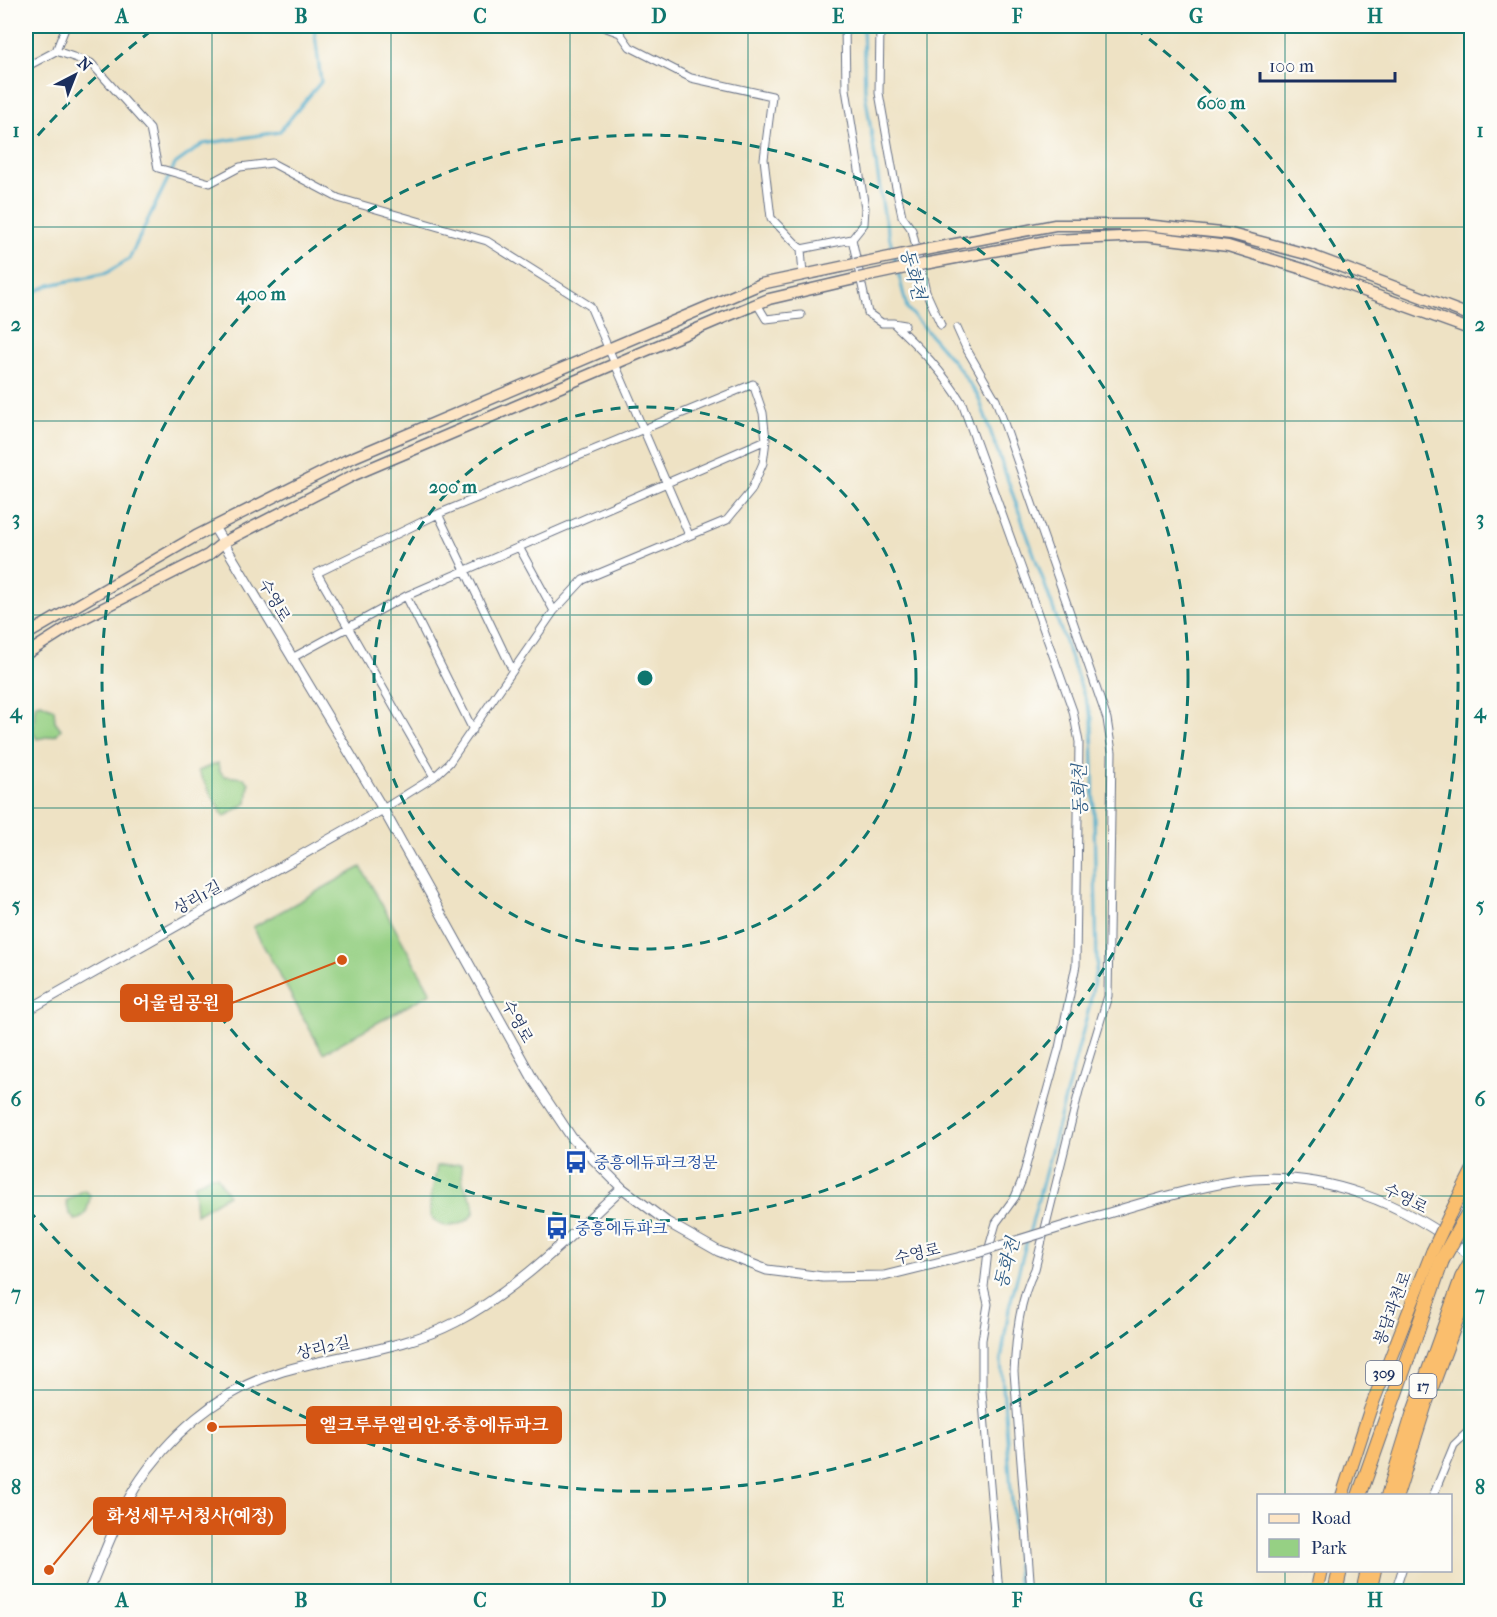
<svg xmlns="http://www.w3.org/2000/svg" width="1497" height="1617" viewBox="0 0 1497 1617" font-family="'IM FELL French Canon','Noto Serif KR',serif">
<rect width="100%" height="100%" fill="#fdfcf7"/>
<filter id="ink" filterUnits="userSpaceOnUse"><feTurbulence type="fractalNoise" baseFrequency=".0167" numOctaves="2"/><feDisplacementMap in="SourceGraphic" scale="12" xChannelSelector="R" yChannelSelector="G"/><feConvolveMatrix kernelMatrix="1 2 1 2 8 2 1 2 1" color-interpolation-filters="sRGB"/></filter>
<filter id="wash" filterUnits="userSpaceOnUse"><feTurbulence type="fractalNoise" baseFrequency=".008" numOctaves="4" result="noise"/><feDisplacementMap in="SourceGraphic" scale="24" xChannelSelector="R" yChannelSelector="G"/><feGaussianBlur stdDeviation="1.35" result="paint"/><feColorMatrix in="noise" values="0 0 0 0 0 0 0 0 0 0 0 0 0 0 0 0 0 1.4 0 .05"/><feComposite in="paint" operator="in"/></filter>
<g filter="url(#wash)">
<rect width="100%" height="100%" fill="#eee2c4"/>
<path fill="#96d084" stroke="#588071" stroke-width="1.5" d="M41 703 54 709 55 721 61 729 56 735 37 739 32 731C37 719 32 712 36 704Z
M218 763 219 770 224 776 244 778 249 783 247 803 224 817 198 771Z
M361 867 431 993 323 1053 253 927Z
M461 1164 463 1183 473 1202 474 1213C464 1229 431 1233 430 1209 430 1195 435 1180 437 1166Z
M210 1176H217L228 1195 196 1214 194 1185Z
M84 1190 90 1195C89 1206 86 1219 75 1220L69 1213 66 1201Z"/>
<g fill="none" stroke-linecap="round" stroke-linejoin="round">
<path stroke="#4faece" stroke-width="3" d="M863 26 865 92 884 215 907 308 958 367 978 396 1092 718 1097 964 1089 1008 1029 1234
M26 296 50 285 107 273 129 259 175 164 203 144 279 132 321 82 314 26
M1019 1592 1001 1361 1009 1308 1027 1240"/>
</g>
</g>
<g filter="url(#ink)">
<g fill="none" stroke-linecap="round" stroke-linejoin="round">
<g stroke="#656e82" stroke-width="9">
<path id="minor" d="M601 26 620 33 630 47 691 78 772 96 764 159 771 218 801 249 803 275
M845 26 846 89 865 208 864 224 852 239 868 313 882 323H893
M880 26 879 93 894 178 902 216 912 230 926 292 941 325
M56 51 66 26
M26 67 56 51 91 63 150 129 158 168 210 183 240 167 272 163 338 198 487 241 590 306 689 535
M801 249 852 239
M757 304 766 319 801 315
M905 325 893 323C920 348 943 372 962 403L1073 711 1079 742 1076 965 1059 1048 1022 1180 1015 1197 996 1223 988 1251 984 1287 988 1304 982 1340V1391L999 1592
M957 328 966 348 996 400 1107 719 1112 752 1108 996 1079 1091 1035 1269C1019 1300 1016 1337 1014 1372L1031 1592
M438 514 512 669
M519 547 554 611
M406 596 473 730
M292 658 406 596 766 440
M383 809 434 777 449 763 554 611 583 580 727 520 751 491 763 463 766 440 763 413 753 384 438 514 317 573 434 777
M1433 1496 1454 1445 1472 1428
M1395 1592 1402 1570"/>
</g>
<g stroke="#656e82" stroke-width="11">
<path id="tertiary" d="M214 527 383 809 534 1081 572 1138 622 1188 667 1222 718 1251 767 1270 823 1277 884 1276 977 1253
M26 1011 383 809
M1071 1224C1125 1209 1180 1190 1235 1181 1321 1168 1407 1203 1472 1257
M88 1592C103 1558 116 1519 135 1488 168 1436 218 1392 277 1373 336 1354 401 1351 456 1322 519 1289 571 1235 622 1188"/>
</g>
<g stroke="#656e82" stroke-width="13">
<path id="secondary" d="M924 250 1055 225H1145L1231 234 1310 255 1472 316
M929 263 1052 240 1144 236 1228 246 1306 270 1472 330
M26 635 196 536 347 460 761 284 855 264
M26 654 78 621 208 555 224 542 354 475 725 317 769 299 859 278"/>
</g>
<g stroke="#656e82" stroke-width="14">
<path id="trunk" d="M1450 1214 1472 1171
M1342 1496 1370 1410 1432 1252
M1397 1496 1426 1404 1472 1280
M1316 1592 1321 1570
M1370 1592 1375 1570"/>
</g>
<g stroke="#656e82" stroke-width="16">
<path id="motorway" d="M1462 1224 1472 1207
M1359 1496 1442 1260
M1388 1496 1413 1415 1462 1278 1472 1260
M1335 1592 1340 1570
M1363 1592 1368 1570"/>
</g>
<use href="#minor" stroke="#fff" stroke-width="7"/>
<use href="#tertiary" stroke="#fff" stroke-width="9"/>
<use href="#secondary" stroke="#fde5c5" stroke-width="10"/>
<use href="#trunk" stroke="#fabe6d" stroke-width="12"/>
<use href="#motorway" stroke="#fabe6d" stroke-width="14"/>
<g stroke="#656e82" stroke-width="11" stroke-linecap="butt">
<path id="tertiary-bridge" d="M977 1253 1071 1224"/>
</g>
<g stroke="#656e82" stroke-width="13" stroke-linecap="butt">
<path id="secondary-bridge" d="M855 264 924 250
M859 278 929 263"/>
</g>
<g stroke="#656e82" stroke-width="14" stroke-linecap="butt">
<path id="trunk-bridge" d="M1432 1252 1450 1214"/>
</g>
<g stroke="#656e82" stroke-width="16" stroke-linecap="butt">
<path id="motorway-bridge" d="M1442 1260 1462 1224"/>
</g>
<use href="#tertiary-bridge" stroke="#fff" stroke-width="9"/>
<use href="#secondary-bridge" stroke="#fde5c5" stroke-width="10"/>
<use href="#trunk-bridge" stroke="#fabe6d" stroke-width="12"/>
<use href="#motorway-bridge" stroke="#fabe6d" stroke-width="14"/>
</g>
</g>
<path fill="none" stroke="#0f766e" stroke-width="1.5" stroke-opacity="0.55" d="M212 26V1592M391 26V1592M570 26V1592M748 26V1592M927 26V1592M1106 26V1592M1285 26V1496M26 227H1472M26 421H1472M26 615H1472M26 808H1472M26 1002H1472M26 1196H1472M26 1390H1472M1285 1570V1592"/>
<g fill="none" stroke="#0f766e" stroke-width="3" stroke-dasharray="10 8">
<circle cx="645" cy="678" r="271"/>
<circle cx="645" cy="678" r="543"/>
<path d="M26 149A814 814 0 0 1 155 28M1135 28A814 814 0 1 1 26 1207"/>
</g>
<defs>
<g id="bus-bare" transform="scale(1.8)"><path d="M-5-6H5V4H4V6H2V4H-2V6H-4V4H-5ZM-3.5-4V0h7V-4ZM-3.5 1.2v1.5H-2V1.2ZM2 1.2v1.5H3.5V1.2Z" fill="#1a4fb4" stroke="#fdfcf7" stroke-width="2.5" paint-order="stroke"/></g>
</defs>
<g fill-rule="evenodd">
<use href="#bus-bare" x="576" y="1162"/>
<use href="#bus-bare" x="557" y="1228"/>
</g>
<g text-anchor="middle" stroke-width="4.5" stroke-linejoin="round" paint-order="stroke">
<g fill="#fdfcf7" stroke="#5f6c8c" stroke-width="1.5">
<rect x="1366" y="1361" width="36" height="24" rx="4.5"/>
<rect x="1409.5" y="1374" width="27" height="24" rx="4.5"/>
</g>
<g font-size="15" font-weight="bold" fill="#1b2f5e">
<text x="1384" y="1378">309</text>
<text x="1423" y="1391">17</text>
</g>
<g font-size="16" fill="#1b2f5e" stroke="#fdfcf7">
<text transform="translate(275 600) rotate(60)" y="6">수영로</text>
<text transform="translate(197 897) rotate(-29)" y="6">상리1길</text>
<text transform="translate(518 1021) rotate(61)" y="6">수영로</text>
<text transform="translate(1406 1198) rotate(27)" y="6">수영로</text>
<text transform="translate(917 1253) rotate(-13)" y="6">수영로</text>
<text transform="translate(1392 1308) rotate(-69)" y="6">봉담과천로</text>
<text transform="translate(323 1347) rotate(-13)" y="6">상리2길</text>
</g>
<g font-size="16" fill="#164399" stroke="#fdfcf7" text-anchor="start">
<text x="594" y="1168">중흥에듀파크정문</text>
<text x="575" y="1234">중흥에듀파크</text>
</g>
<g font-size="18" font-style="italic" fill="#2d5b85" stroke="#fdfcf7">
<text transform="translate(913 274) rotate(75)" y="6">동화천</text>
<text transform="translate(1080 790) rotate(-91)" y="6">동화천</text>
<text transform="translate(1007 1263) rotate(-75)" y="6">동화천</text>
</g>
</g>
<circle cx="645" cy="678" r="9" fill="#0f766e" stroke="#fdfcf7" stroke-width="3"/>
<g font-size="18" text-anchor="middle" font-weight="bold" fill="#0f766e" stroke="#fdfcf7" stroke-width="4.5" stroke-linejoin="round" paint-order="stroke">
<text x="1221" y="109">600 m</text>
<text x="261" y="300">400 m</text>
<text x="453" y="493">200 m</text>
</g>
<path fill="none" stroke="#d45514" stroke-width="2" d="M342 960L232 1003M212 1427L307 1425M49 1570L94 1516"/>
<g fill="#d45514" stroke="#fdfcf7" stroke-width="2">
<circle cx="342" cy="960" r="6"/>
<circle cx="212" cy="1427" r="6"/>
<circle cx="49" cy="1570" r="6"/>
</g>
<g fill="#d45514" stroke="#d45514" stroke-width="2">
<rect x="121" y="985" width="111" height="36" rx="6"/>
<rect x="307" y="1407" width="254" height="36" rx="6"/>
<rect x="94" y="1498" width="191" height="36" rx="6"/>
</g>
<g font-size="18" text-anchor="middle" font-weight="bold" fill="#fff">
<text x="176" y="1009">어울림공원</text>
<text x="434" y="1431">엘크루루엘리안.중흥에듀파크</text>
<text x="190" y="1522">화성세무서청사(예정)</text>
</g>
<rect width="1497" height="1617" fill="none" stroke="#fdfcf7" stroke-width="66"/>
<rect x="1257" y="1494" width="195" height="78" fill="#fdfcf7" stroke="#a3aaba" stroke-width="1.5"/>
<rect x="1269" y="1514" width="30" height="9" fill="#fde5c5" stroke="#a3aaba" stroke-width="1.5"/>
<text x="1311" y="1524" font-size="18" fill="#1b2f5e">Road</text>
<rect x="1269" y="1539" width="30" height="18" fill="#96d084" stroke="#a3aaba" stroke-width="1.5"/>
<text x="1311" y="1554" font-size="18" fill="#1b2f5e">Park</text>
<g transform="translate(75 75) rotate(42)" stroke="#fdfcf7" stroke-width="4.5" paint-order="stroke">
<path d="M0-4.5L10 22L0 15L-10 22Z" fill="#1b2f5e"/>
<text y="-9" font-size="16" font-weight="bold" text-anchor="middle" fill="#1b2f5e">N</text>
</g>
<path d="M1260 72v9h135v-9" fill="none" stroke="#1b2f5e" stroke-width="3"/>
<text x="1269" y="72" font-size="18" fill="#1b2f5e" stroke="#fdfcf7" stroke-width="4.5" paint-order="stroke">100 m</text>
<rect x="33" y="33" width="1431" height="1551" fill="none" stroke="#0f766e" stroke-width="2"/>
<g font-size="20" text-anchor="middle" font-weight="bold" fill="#0f766e">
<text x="122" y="23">A</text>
<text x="301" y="23">B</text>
<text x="480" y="23">C</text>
<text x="659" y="23">D</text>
<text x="838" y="23">E</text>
<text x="1017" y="23">F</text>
<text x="1196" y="23">G</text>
<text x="1375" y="23">H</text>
<text x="16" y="137">1</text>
<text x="1480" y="137">1</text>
<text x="16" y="331">2</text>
<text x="1480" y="331">2</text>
<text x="16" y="525">3</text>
<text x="1480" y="525">3</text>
<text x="16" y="718">4</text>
<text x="1480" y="718">4</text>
<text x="16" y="912">5</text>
<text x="1480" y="912">5</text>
<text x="16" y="1106">6</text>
<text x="1480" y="1106">6</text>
<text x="16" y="1300">7</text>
<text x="1480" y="1300">7</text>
<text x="16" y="1494">8</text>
<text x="1480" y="1494">8</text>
<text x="122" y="1607">A</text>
<text x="301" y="1607">B</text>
<text x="480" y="1607">C</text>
<text x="659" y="1607">D</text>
<text x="838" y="1607">E</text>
<text x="1017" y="1607">F</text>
<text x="1196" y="1607">G</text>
<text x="1375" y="1607">H</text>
</g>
</svg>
